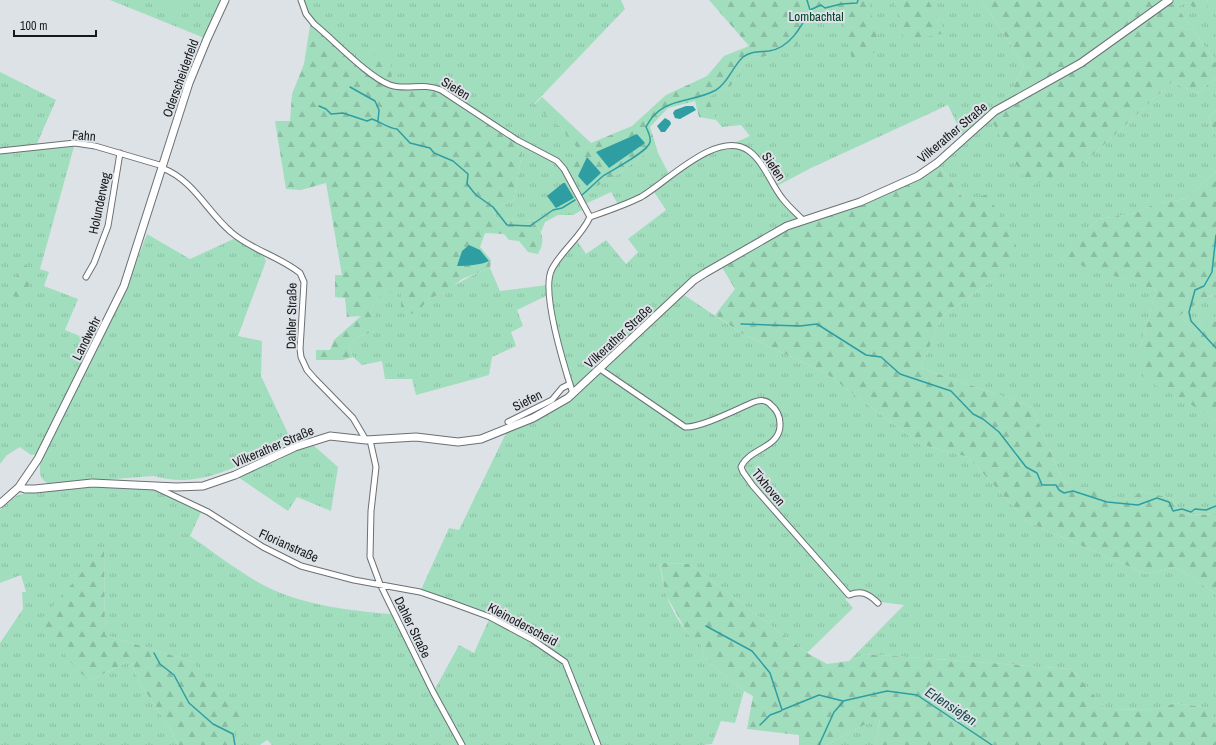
<svg xmlns="http://www.w3.org/2000/svg" width="1216" height="745" viewBox="0 0 1216 745" font-family="'Archivo Narrow',sans-serif">
<defs>
<pattern id="grass-tufts" width="24" height="20" patternUnits="userSpaceOnUse"><rect width="24" height="20" fill="#a1debd"/><path d="M3 7l-1-3M5 7V3M7 7l1-3M15 17l-1-3M17 17v-4M19 17l1-3" fill="none" stroke="#8abea2"/></pattern>
<pattern id="forest-firs" width="22" height="20" patternUnits="userSpaceOnUse"><rect width="22" height="20" fill="#a1debd"/><path d="M5 1l3.5 6h-7zM16 11l3.5 6h-7z" fill="#8abea2"/></pattern>
</defs>
<rect width="100%" height="100%" fill="#dde2e7"/>
<path fill="url(#grass-tufts)" d="M110 0H225L207 39Z
M303 0H621L625 9 534 104 560 126 579 149 569 171 584 192 612 178 656 146 658 153 669 174 693 161 750 136 741 125 722 127 716 120 707 97 731 86 744 61 764 56 792 0H982L1024 66 1010 93 1085 162 1172 82 1198 93 1216 77V110L1208 117 1216 137V171L1186 199 1155 204 1132 214 1098 219 1061 258 1156 290 1141 346 1216 422V515L1182 514 1171 498 1141 491 1128 502 1063 481 1031 406 921 368 942 316 999 276 965 201 937 163 964 139 948 105 811 168 775 187 803 220 731 257 681 293 741 333 827 374 920 444 968 457 1028 522 1146 574 1176 567 1216 594V726L1208 708 1175 703 1155 710 1105 709 1072 669 865 654 849 661 904 605 881 602 858 589 845 599 853 608 807 653 690 564 660 563C662 592 676 627 701 644L704 658 744 691 735 723 721 721 712 744 702 745H462L435 689 459 645 474 653 490 617 420 592 449 528 459 530 508 429 573 394 548 295 517 310 523 326 511 332 516 346 492 357 489 375 416 395 412 379H385L382 361 362 365 353 357 349 347 357 337 375 331 369 313 382 291 402 292 427 300C449 290 467 276 490 268L500 291 548 285 551 270 576 239 586 254 606 240 626 264 638 252 628 239 666 210 652 189 619 206 611 192 583 205 578 196 575 198 582 210 573 215H558L545 222 541 232 535 221 508 219 499 223 492 209 514 200 523 147 517 140 392 85 365 62 353 57 321 30 309 14Z
M1207 0H1216V63L1177 7 1188 2 1209 5Z
M0 72 56 100 36 146 75 143 40 269 49 272 44 286 78 299 65 330 92 341V347L37 454 31 455 20 447 7 455 0 464Z
M147 234 190 259 238 237 261 250 266 261 238 336 262 341 261 376 292 442C246 459 206 491 154 476L49 484C39 479 40 474 40 464L128 284Z
M1216 294V318H1204L1195 331 1179 316 1204 299Z
M313 445 338 467 331 511 297 497 288 511 238 477 266 463 279 460 297 449Z
M150 485 202 510 190 536C215 553 240 573 267 587 304 605 351 611 391 614L461 745H272L267 740 260 745H237L191 661 105 635 104 548 40 622 91 680 125 663H131L141 685 170 728 178 745H0V643L23 609 22 592H26L21 575 0 583V510L16 496 22 494 80 486Z
M880 719 875 745H826L864 725Z"/>
<path fill="url(#forest-firs)" fill-rule="evenodd" d="M709 0H881L869 3 880 51 852 59 839 7 816 11 794 49 744 61 731 86 708 97 716 120 699 117 695 101 668 108 650 127 656 146 612 178 584 193 569 171 578 149 560 126 534 105 542 97 591 143 632 126 666 95 707 76 724 56 749 46ZM587 157 596 177 587 186H586Z
M894 0H928L946 33 904 41Z
M982 0H1207L1209 5 1197 12 1188 2 1177 7 1216 63V77L1198 93 1172 82 1085 162 1029 187 990 118 1010 106V93L1024 66Z
M314 24 353 57 365 62 378 52 391 60 392 85 432 86 517 140 523 147 514 200 492 209 499 223 508 219 535 221C542 233 546 240 538 254L528 252 519 241 509 240 504 234 485 233 480 247 491 260 490 268 462 279 450 289 427 300 417 314 401 312V292H382L369 313 375 314V331L357 337 349 347 353 357 343 360H316V350H330L334 340 361 316 347 317 345 298 335 297V275H342L326 183 301 190 286 189 275 121H290L292 94 304 64 310 26Z
M1216 110V137L1208 117Z
M937 163 965 201 988 194 1017 250 999 276 942 316 921 368 1031 406 1063 481 1128 501 1141 491 1171 498 1182 514 1216 515V594L1176 567 1146 574 1028 522 968 457 920 444 827 374 741 333 715 315 735 289 720 264 776 231 860 202Z
M1216 171V294L1204 299 1179 316 1195 331 1204 318H1216V422L1208 414 1144 379 1141 346 1156 290 1060 258 1098 219 1132 214 1155 204 1186 199Z
M20 263 33 270 25 298 13 296Z
M104 547 105 635 191 661 248 719 232 737 237 745H178L170 728 141 685 131 663H125L91 680 79 672 39 622Z
M660 563 690 564 807 653 827 664 849 661 865 654 1072 669 1105 709 1155 710 1175 703 1209 708 1216 726V745H875L880 720 864 725 826 745H799V735L747 729 753 696 744 691 704 658 701 644 689 636 665 593Z"/>
<path fill="#a1debd" d="M171 0H189L180 18 166 11Z"/>
<path fill="#2f9ea3" d="M686 106H693L696 110 680 119 675 118 673 113 675 110Z
M665 118 670 121 671 124 665 132H661L657 126Z
M637 134 645 143 609 168 596 152Z
M587 157 601 173 587 186 578 176Z
M563 183H565L574 198 556 208 547 196Z
M469 245 480 250 489 261C482 265 465 266 457 266L462 251Z"/>
<g fill="none" stroke-linecap="round" stroke-linejoin="round">
<path stroke="#2f9ea3" stroke-width="1.5" d="M807 0 810 10 821 5 825 8 841 4 857 3 858 0
M350 87 375 101 379 110 378 121
M319 106 326 109 331 114 343 113 367 121 372 119C380 122 390 129 397 129L410 143 430 148 434 153 453 161 468 174 467 184 476 195 493 207 507 225 530 226 553 210 562 208 575 200
M582 195C589 189 596 182 603 176 612 170 648 152 650 142 651 137 648 131 646 127 661 96 691 104 716 90 729 82 732 67 743 57 750 51 760 52 769 51 790 48 801 27 810 10
M1216 235 1212 272 1204 286 1195 290 1189 312 1191 321 1216 348
M741 324 800 326 817 324 866 355 881 357 900 374 951 391 973 414 983 419 999 432 1026 467 1037 473 1042 485H1056L1059 490 1064 493 1073 491 1107 502 1138 505 1157 498 1169 502 1173 511 1182 509 1191 512 1195 509 1206 510 1216 506
M706 626 752 651 770 673 782 710 819 695 843 701 887 691 917 695 992 745
M154 653 160 664 174 675 189 703 213 724 233 734 235 745
M760 725 770 715 781 711
M819 745 834 712 843 702"/>
<g stroke="#6b7074" stroke-width="7">
<path id="street" d="M301 0 306 14 314 24C334 40 368 77 390 85 407 91 422 82 441 90L517 140 557 161 564 169 590 217
M0 151 75 143 95 146 163 166
M162 168C194 180 207 212 231 232 251 250 279 256 300 273L304 282 300 349 301 357 307 370 314 378 353 418 366 440
M86 277 94 263 108 226 120 153
M600 369 685 427C701 428 737 409 754 402 760 400 766 399 771 405 777 410 780 416 780 424 781 448 749 448 741 467L743 472 753 486 849 595C862 590 869 594 878 603
M573 394C565 369 540 291 552 269 562 250 581 237 590 217 607 211 625 205 641 197 666 183 718 128 749 151 764 162 771 184 782 198 788 206 796 213 803 220
M508 422 552 400 562 388 570 384
M370 440 376 467 371 511 370 557 380 584 433 692 462 745
M155 487 208 512 263 547 301 566 354 580 420 592 452 603 490 617 533 640 565 662 598 745"/>
</g>
<g stroke="#6b7074" stroke-width="9">
<path id="secondary" d="M19 487 25 489H35L92 483 176 487 203 486 235 475 295 447 330 436 366 440 416 437 458 442 481 439 533 418 568 398 694 280 705 273 787 226 860 202 918 176 937 163 995 111 1081 63 1169 0
M0 504 19 487 38 459 124 286 189 83 207 39 225 0"/>
</g>
<use href="#street" stroke="#fff" stroke-width="5"/>
<use href="#secondary" stroke="#fff" stroke-width="7"/>
</g>
<g text-anchor="middle" stroke-width="4" stroke-linejoin="round" paint-order="stroke">
<g font-size="13" fill="#03452c" stroke="#dde2e7">
<text x="816" y="21">Lombachtal</text>
</g>
<g font-size="13" fill="#18191b" stroke="#dde2e7">
<text transform="translate(180 78) rotate(-70)" y="5">Oderscheiderfeld</text>
<text transform="translate(456 88) rotate(31)" y="5">Siefen</text>
<text transform="translate(952 132) rotate(-40)" y="5">Vilkerather Straße</text>
<text transform="translate(84 135) rotate(5)" y="5">Fahn</text>
<text transform="translate(774 166) rotate(56)" y="5">Siefen</text>
<text transform="translate(99 203) rotate(-78)" y="5">Holunderweg</text>
<text transform="translate(291 316) rotate(-89)" y="5">Dahler Straße</text>
<text transform="translate(618 336) rotate(-43)" y="5">Vilkerather Straße</text>
<text transform="translate(86 338) rotate(-63)" y="5">Landwehr</text>
<text transform="translate(527 400) rotate(-27)" y="5">Siefen</text>
<text transform="translate(273 446) rotate(-23)" y="5">Vilkerather Straße</text>
<text transform="translate(769 487) rotate(50)" y="5">Tixhoven</text>
<text transform="translate(289 545) rotate(24)" y="5">Florianstraße</text>
<text transform="translate(523 624) rotate(28)" y="5">Kleinoderscheid</text>
<text transform="translate(413 627) rotate(64)" y="5">Dahler Straße</text>
</g>
<g font-size="14" font-style="italic" fill="#1a494b" stroke="#dde2e7">
<text transform="translate(951 706) rotate(33)" y="5">Erlensiefen</text>
</g>
</g>
<path d="M14 30v6h82v-6" fill="none" stroke="#18191b" stroke-width="2"/>
<text x="20" y="30" font-size="12" fill="#18191b" stroke="#dde2e7" stroke-width="3" paint-order="stroke">100 m</text>
</svg>
